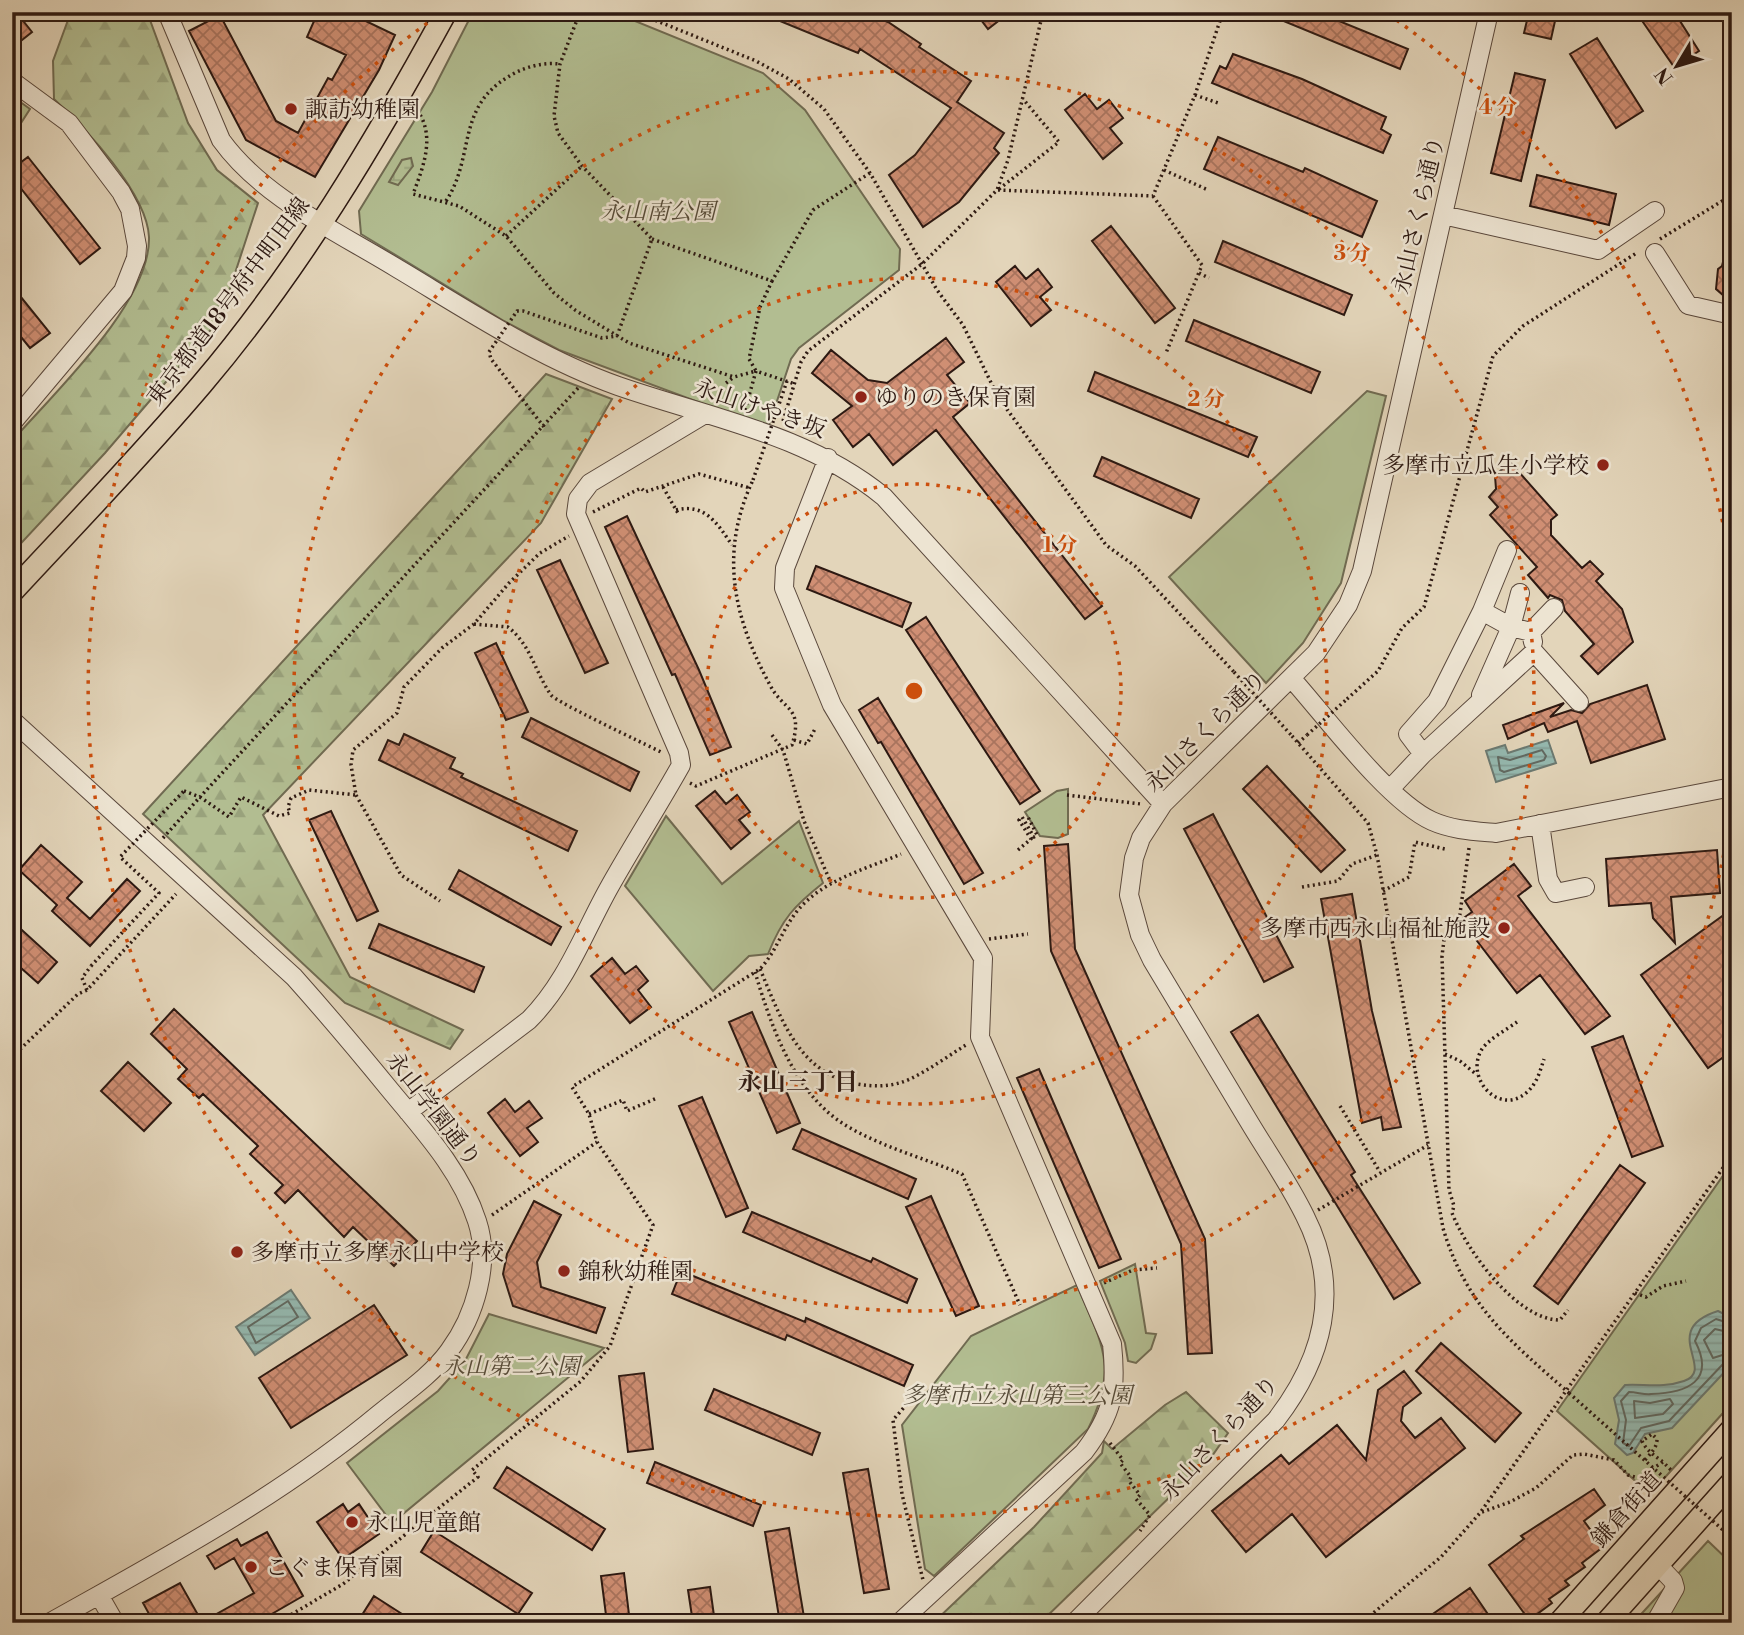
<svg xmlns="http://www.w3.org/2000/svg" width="1744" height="1635" viewBox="0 0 1744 1635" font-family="'Libre Bodoni','Noto Serif JP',serif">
<defs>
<pattern id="forest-firs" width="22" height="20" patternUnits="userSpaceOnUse" patternTransform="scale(1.75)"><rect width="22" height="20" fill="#b2bd91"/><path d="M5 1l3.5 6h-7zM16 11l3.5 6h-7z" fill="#99a27c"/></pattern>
<pattern id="wetland-marsh" width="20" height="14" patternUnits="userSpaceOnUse" patternTransform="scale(1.75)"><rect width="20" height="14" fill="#b2bd91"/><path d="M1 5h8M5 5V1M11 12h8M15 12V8" fill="none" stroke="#99a27c"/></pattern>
<pattern id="water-rules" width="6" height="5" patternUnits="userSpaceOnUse" patternTransform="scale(1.75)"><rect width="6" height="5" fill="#95b9b0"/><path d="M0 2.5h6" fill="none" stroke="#819e96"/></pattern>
<pattern id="building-cross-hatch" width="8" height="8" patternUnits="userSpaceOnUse" patternTransform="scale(1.75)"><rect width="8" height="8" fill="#d08f74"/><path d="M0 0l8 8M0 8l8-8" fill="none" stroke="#a9745e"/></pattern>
</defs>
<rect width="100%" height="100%" fill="#e3d5ba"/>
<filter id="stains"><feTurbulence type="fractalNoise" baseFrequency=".00286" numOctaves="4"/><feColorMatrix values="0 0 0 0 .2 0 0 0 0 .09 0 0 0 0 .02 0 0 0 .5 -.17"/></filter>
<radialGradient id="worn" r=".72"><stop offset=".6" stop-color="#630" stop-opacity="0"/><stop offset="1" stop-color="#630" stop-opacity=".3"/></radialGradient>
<path fill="#b2bd91" stroke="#706b52" stroke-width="2" d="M473 12H613L763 73 805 110 900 249 899 270 799 348 791 359 768 428 559 350 504 321 361 234 359 211 432 92Z
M12 96 30 109 12 137Z
M1367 391 1386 396 1341 583 1303 643 1266 683 1169 577Z
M1068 789V834L1058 838 1040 836 1025 812 1057 791Z
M666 816 722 884 799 821 823 883C794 906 782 919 768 954L749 956 713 991 625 886Z
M1732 1163V1403L1650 1494 1557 1411Z
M1135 1264 1146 1333 1156 1334 1151 1349 1136 1363 1128 1361 1125 1343 1100 1281Z
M1077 1285C1102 1344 1119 1367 1088 1429L934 1576 925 1569 902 1425 971 1336Z
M489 1314 604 1348 392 1523 347 1463 438 1391 465 1361Z
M1708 1541 1732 1564V1623H1633Z"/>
<path fill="url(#forest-firs)" stroke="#706b52" stroke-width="2" d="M61 12H147L188 123 217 170 258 203 220 319 105 453 12 553V441C54 393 151 302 149 237 147 193 85 128 54 99L53 61 68 20Z
M546 374 612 399 541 523 263 815 350 977 463 1030 450 1049 345 1003 143 814Z
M1186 1392 1228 1433 1212 1456 1040 1623H933L1034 1527 1102 1453 1104 1441 1112 1449 1165 1405Z"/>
<path fill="url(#wetland-marsh)" stroke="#706b52" stroke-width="2" d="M411 158 413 166 398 185 389 182 402 160Z"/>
<path fill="url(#water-rules)" stroke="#6b7971" stroke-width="2" d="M1548 740 1556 763 1496 782 1486 751 1505 745 1508 753Z
M291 1290 310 1318 255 1355 236 1327Z
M1718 1311 1732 1318V1364L1672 1428 1645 1434 1633 1453 1627 1455 1615 1444 1619 1420 1614 1398 1625 1385C1645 1384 1664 1388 1684 1381 1717 1370 1658 1330 1718 1311Z"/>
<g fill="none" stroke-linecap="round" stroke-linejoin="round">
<path stroke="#616961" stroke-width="2" d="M1542 750 1546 756 1544 760 1504 772 1500 770 1498 757 1510 760Z
M288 1301 298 1317 256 1343 248 1327Z
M1732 1324 1716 1319 1701 1328 1695 1341C1716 1381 1687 1393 1651 1394 1644 1395 1637 1392 1629 1392L1621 1401 1626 1420 1623 1443 1629 1446 1641 1428 1669 1421 1724 1363 1732 1360
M1732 1333 1715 1329 1704 1340 1713 1358 1732 1352
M1670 1399 1673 1404 1663 1414 1635 1418 1634 1401 1650 1403Z"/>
</g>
<path fill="url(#building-cross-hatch)" stroke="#2d1912" stroke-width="2" d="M12 12H16L32 32 12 48Z
M318 12H347L395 35 379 70 315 177 246 140 189 31 220 15 276 121 298 133 328 78 332 80 346 55 307 37Z
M758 12H861L888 22 921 44 919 47 971 81 957 102 1004 133 994 148 999 153 959 202 923 227 889 175 915 155 951 108 860 49 858 53Z
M975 12H1010L988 29Z
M1262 12H1317L1408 49 1400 69Z
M1529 12H1557L1551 39 1524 33Z
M1636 12H1670L1675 20 1678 18 1699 51 1674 67Z
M1597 38 1643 111 1616 128 1570 54Z
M1233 54 1302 79 1386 117 1381 129 1391 135 1383 153 1212 83 1220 66 1226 69Z
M1515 73 1545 80 1521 181 1491 173Z
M1085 94 1097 109 1109 100 1123 118 1110 128 1122 143 1103 159 1065 110Z
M1218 137 1303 172 1305 168 1377 201 1362 237 1204 169Z
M28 157 100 248 80 264 12 177V169Z
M1537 175 1616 194 1609 225 1530 206Z
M1111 226 1175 308 1155 323 1092 241Z
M1223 241 1352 295 1344 315 1215 262Z
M1727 246 1732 247V303L1716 289 1718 269 1722 266Z
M1015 266 1026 279 1038 269 1052 287 1040 297 1051 310 1031 326 996 282Z
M12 286 50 333 30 348 12 326Z
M1194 320 1320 372 1311 393 1186 341Z
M946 338 964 362 947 375 970 403 953 417 1102 606 1085 619 936 430 893 465 869 434 853 447 833 420 852 406 812 373 831 350 868 380 887 383Z
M1095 372 1257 437 1248 457 1088 391Z
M1102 457 1199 499 1191 518 1094 476Z
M1510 462 1557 515 1551 520V535L1582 568 1590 561 1603 574 1596 581 1622 609 1633 642 1598 674 1581 656 1594 644 1565 611 1562 600 1550 595 1548 598 1528 575 1537 567 1490 515 1498 507 1489 497 1496 489 1495 476Z
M627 516 699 670 731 747 710 755 675 674 672 675 605 527Z
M560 560 608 663 585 673 537 570Z
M816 566 911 603 902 627 807 589Z
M926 617 1040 791 1020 804 906 630Z
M496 643 528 712 506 720 475 653Z
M1647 685 1665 739 1591 763 1577 721 1548 732 1544 723 1508 739 1503 725 1564 703 1550 717 1571 710 1582 713 1590 704Z
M878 698 983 873 964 884 881 742 878 743 859 710Z
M531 718 639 772 630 791 522 737Z
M404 734 455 758 450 768 463 774 461 777 577 831 568 851 379 760 388 740 399 745Z
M1267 766 1345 850 1321 872 1243 789Z
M715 791 726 804 737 795 750 812 739 820 750 833 731 849 696 806Z
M331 811 378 911 357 921 309 820Z
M1213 814 1293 967 1264 982 1184 829Z
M1068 844 1075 949 1205 1239 1212 1353 1188 1354 1181 1244 1051 951 1044 846Z
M41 845 82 882 67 898 90 919 127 879 140 891 90 946 52 911 57 905 19 870Z
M1717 850 1720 893 1671 897 1675 943 1653 918 1651 903 1609 906 1606 859Z
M1514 864 1531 886 1518 896 1610 1016 1585 1034 1540 975 1517 993 1461 920 1472 912 1465 901Z
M459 870 561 927 551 945 449 889Z
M1352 894 1372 1011 1401 1127 1383 1130 1381 1117 1362 1123 1321 899Z
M1732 909V1051L1708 1068 1641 975Z
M12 921 57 962 38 983 12 960Z
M379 924 484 967 474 992 369 948Z
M612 958 625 974 636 966 648 981 638 990 651 1007 630 1023 591 976Z
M174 1009 417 1241 394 1266 353 1227 344 1237 298 1190 285 1203 275 1193 283 1185 250 1154 258 1146 203 1094 199 1098 178 1079 187 1069 151 1034Z
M752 1012 800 1123 777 1133 729 1022Z
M1258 1015 1355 1172 1351 1175 1420 1283 1394 1299 1231 1032Z
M1623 1036 1663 1146 1632 1157 1592 1047Z
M128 1062 171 1103 144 1131 101 1091Z
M1039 1069 1121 1259 1099 1268 1017 1078Z
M702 1097 748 1208 726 1217 679 1106Z
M505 1099 515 1112 529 1101 542 1118 527 1128 538 1142 520 1156 488 1113Z
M802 1129 916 1179 908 1199 793 1149Z
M1620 1165 1645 1183 1558 1304 1534 1286Z
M931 1196 979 1306 956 1316 906 1207Z
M534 1201 561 1215 537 1262 541 1287 605 1308 596 1333 513 1306 503 1274 507 1254Z
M752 1212 871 1262 873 1258 917 1279 907 1303 743 1232Z
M681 1271 805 1322 806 1318 913 1365 904 1386 787 1335 785 1340 672 1294Z
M374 1305 407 1355 291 1428 259 1378Z
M1441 1343 1521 1413 1495 1442 1416 1371Z
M1404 1371 1421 1393 1403 1407 1401 1421 1415 1438 1441 1418 1465 1448 1326 1557 1292 1514 1246 1552 1212 1511 1281 1455 1289 1464 1337 1425 1366 1460 1378 1390Z
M644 1373 653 1449 628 1452 619 1376Z
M714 1389 820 1433 812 1455 705 1410Z
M655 1462 761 1505 753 1526 647 1483Z
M507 1467 605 1529 592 1550 494 1488Z
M868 1469 889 1589 864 1593 843 1473Z
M1594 1489 1605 1505 1584 1521 1603 1547 1582 1563 1585 1567 1565 1581 1569 1585 1549 1599 1552 1603 1529 1620 1489 1565 1524 1539 1521 1536Z
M343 1504 348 1512 359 1504 379 1534 343 1559 317 1522Z
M789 1528 805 1623H780L765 1532Z
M434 1531 532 1593 518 1614 421 1552Z
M267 1532 303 1596 256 1623H154L143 1603 180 1583 202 1622 254 1593 234 1558 215 1569 207 1556 237 1539 241 1546Z
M624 1573 630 1623H607L601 1576Z
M710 1587 715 1623H693L688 1590Z
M1470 1588 1494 1623H1420Z
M374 1596 416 1623H374L362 1615Z"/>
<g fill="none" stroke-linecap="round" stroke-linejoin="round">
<g stroke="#5a483c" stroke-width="20">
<path id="minor" d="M167 12 221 140C262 197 336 231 395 267 467 310 539 358 618 386 710 418 807 434 884 497L1163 804
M12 81 69 123 121 192 130 209 137 246 136 258 123 291 12 423
M1443 215 1598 250 1655 211
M1655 253 1688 305 1732 315
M828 458 785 568 784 588 832 705 983 958 980 1037 1112 1344C1117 1391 1113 1414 1084 1452L899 1623
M1507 550 1482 611 1511 627 1531 632
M1533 642 1531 632 1554 608
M1292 679C1326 717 1388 801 1432 821 1452 830 1474 831 1496 833L1732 787
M1481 695 1511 627 1520 593
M12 720 294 977C327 1014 359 1052 390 1090 423 1130 461 1171 477 1221 491 1263 475 1316 449 1351 431 1376 402 1395 379 1414 278 1498 163 1559 49 1623
M1423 754 1408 734 1437 701 1482 611
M1390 789 1423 754 1534 652 1579 702
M1540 824 1548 879 1556 893 1585 887
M408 1112 529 1020C567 982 584 932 610 886 633 845 658 806 681 765L679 753 576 514 578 499 590 483 705 414
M99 1595 115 1623
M1074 1623 1276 1420C1323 1359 1342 1289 1305 1216 1289 1183 1267 1152 1248 1120 1216 1067 1184 1014 1152 960L1140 935 1129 895 1134 858 1141 838 1163 804 1316 653 1348 605 1362 571 1489 12
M1655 1623 1675 1588 1673 1581 1658 1565"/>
</g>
<g stroke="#2d1912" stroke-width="24">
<path id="major" d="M12 592C76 523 141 456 202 384 298 271 375 142 446 12
M1559 1623 1732 1429
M1606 1623 1732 1482"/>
</g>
<path stroke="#2d1912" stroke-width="3.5" stroke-dasharray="2 3.5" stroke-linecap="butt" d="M580 12 560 64 554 116 558 133 582 166 652 239 617 336
M635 12 756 61 789 79 824 109 870 173 937 290 963 325 998 397 1106 545 1135 566 1234 672
M1195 95 1221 104
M414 106C437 133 424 165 413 194L459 206 506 236 554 293 575 310 629 343 734 377 756 371 749 359 760 307 772 281
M1164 170 1208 190
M999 189 1059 142 1023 99
M998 190 1153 196 1195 95 1223 12
M1153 196 1202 265 1166 353
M446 201C475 157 456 108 508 77 523 67 543 62 560 64
M506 236 582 166
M652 239 772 281 813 210 870 173
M1660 239 1732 195
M1199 273 1209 278
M726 383 734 377
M745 410 756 371 795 384
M774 419 787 381
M783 421 801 362 808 351 922 264 997 190 1008 160 1043 12
M663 487 679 515
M676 510C705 503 717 523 732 545
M593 512 641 488 645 492 699 474 750 488
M474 624 508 627C531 645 535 672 551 695 556 702 645 744 661 752
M1347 699 1378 671 1402 628 1424 607 1493 356 1523 326 1638 252
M772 735 783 750 804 821 831 883
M1292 736 1368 823 1377 855 1443 1228C1466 1306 1510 1341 1569 1393
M794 740 807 744 816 727
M1298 743 1307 735
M690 783 696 786 792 745C804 706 783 711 770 685 733 617 719 552 753 480
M184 791 200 797 579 387
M356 795 401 875 440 901
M1067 795 1141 804
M163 838 200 797 229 817 241 797 279 816 290 813 288 807 291 798 309 790 356 795 351 765 353 750 397 713 404 687 442 648 474 624 509 583 540 553 569 536
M1469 848 1459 921 1445 932 1442 956 1449 1190 1454 1206 1452 1213C1467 1251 1517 1320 1560 1320L1568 1310
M1018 850 1031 839 1019 820 1022 817 1034 837 1037 835 1027 815
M1302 887 1338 881 1352 864 1377 855
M1383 891 1409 877 1415 842 1445 849
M989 939 1028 934
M760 969C781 1018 798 1073 857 1084 875 1087 893 1087 910 1079 929 1070 948 1056 966 1045
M755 972C772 1029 796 1099 852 1129 886 1148 926 1159 962 1174L1020 1305
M87 990 82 978 91 966
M1517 1022C1506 1030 1489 1039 1482 1049 1464 1078 1499 1116 1526 1093 1537 1084 1540 1071 1544 1059
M1445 1054 1460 1061 1477 1075
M12 1057 78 994 87 990 176 894
M1340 1106 1380 1172
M589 1114 623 1100 627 1111 657 1098
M1318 1210 1428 1145
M492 1215 597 1142
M1104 1283 1133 1270 1157 1268
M1635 1293 1646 1297 1663 1286 1686 1281
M907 1404 893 1420 902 1494 923 1580
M1110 1443 1123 1460 1120 1463 1131 1477 1129 1481 1140 1495 1136 1499 1150 1515 1140 1531
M1645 1460C1651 1453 1657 1448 1657 1439L1652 1434 1642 1441C1646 1450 1655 1456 1663 1462
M1482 1512 1510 1502 1536 1488 1573 1455 1584 1454 1614 1460 1628 1475 1638 1478 1663 1462 1671 1470
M1723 1530 1732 1538
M12 1605 25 1621
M277 1623 343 1584 478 1477 472 1470 581 1381 610 1346 653 1225 597 1142 589 1114 572 1087 760 969C776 952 783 928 798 910 823 880 866 869 901 854
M1361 1623 1441 1557 1480 1513 1732 1155"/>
<use href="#minor" stroke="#ede4d2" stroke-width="18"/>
<use href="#major" stroke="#e3d5ba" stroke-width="21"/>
<path stroke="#2d1912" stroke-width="3.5" stroke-dasharray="2 3.5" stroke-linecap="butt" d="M544 427 491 359 489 352 517 311H523L602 338 617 336
M753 480 774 419
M1234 672 1292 736
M1307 735 1347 699
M91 966 159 893 120 857 184 791
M1569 1393 1723 1530"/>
</g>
<g fill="none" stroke="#cc4f0d" stroke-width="3.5" stroke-dasharray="3.5 7">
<circle cx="914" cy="691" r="207"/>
<circle cx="914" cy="691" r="413"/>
<circle cx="914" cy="691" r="620"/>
<path d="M1731 813A826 826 0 1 1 440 14M1388 14A826 826 0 0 1 1731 569"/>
</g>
<g fill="#8f2418" stroke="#ede4d2" stroke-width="2.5">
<circle cx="291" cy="109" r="7"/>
<circle cx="861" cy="397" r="7"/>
<circle cx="1603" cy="465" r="7"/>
<circle cx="1504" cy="928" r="7"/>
<circle cx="237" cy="1252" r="7"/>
<circle cx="564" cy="1271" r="7"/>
<circle cx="352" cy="1522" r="7"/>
<circle cx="251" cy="1567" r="7"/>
</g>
<g text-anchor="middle" stroke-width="5" stroke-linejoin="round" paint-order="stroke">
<g font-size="23" fill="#2d1912" stroke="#ede4d2" text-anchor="start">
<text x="305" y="117">諏訪幼稚園</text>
<text x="875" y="405">ゆりのき保育園</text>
<text x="1589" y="473" text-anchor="end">多摩市立瓜生小学校</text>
<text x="1490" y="936" text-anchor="end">多摩市西永山福祉施設</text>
<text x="251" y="1260">多摩市立多摩永山中学校</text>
<text x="578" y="1279">錦秋幼稚園</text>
<text x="366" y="1530">永山児童館</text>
<text x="265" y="1575">こぐま保育園</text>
</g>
<g font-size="23" font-style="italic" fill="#554a38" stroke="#ede4d2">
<text x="658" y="219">永山南公園</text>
<text x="511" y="1374">永山第二公園</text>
<text x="1017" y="1403">多摩市立永山第三公園</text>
</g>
<g font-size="23" fill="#2d1912" stroke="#ede4d2">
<text transform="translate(1418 215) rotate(-77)" y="8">永山さくら通り</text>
<text transform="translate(228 301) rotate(-53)" y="8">東京都道18号府中町田線</text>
<text transform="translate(760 408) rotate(19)" y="8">永山けやき坂</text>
<text transform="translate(1205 731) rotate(-45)" y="8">永山さくら通り</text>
<text transform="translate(434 1109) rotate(52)" y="8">永山学園通り</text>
<text transform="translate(1219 1438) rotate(-47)" y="8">永山さくら通り</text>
<text transform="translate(1626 1509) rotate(-48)" y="8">鎌倉街道</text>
</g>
<g font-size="24" font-weight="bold" fill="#2d1912" stroke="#ede4d2">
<text x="798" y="1090">永山三丁目</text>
</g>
</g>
<circle cx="914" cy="691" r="10" fill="#cc4f0d" stroke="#ede4d2" stroke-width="3.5"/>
<g font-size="21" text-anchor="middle" font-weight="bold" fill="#cc4f0d" stroke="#ede4d2" stroke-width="5" stroke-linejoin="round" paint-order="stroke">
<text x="1498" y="114">4 分</text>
<text x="1352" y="260">3 分</text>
<text x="1206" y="406">2 分</text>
<text x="1060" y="552">1 分</text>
</g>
<rect width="1744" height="1635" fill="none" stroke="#e3d5ba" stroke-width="42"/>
<rect x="14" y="14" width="1716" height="1607" fill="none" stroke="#2d1912" stroke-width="3.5"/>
<rect x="21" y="21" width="1702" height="1593" fill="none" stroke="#2d1912" stroke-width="2"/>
<g transform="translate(1677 66) rotate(232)" stroke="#ede4d2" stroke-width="5" paint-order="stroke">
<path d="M0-5L12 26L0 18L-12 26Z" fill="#2d1912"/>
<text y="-10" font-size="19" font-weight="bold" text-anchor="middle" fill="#2d1912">N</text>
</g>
<rect width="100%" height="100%" filter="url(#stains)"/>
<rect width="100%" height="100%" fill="url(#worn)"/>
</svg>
